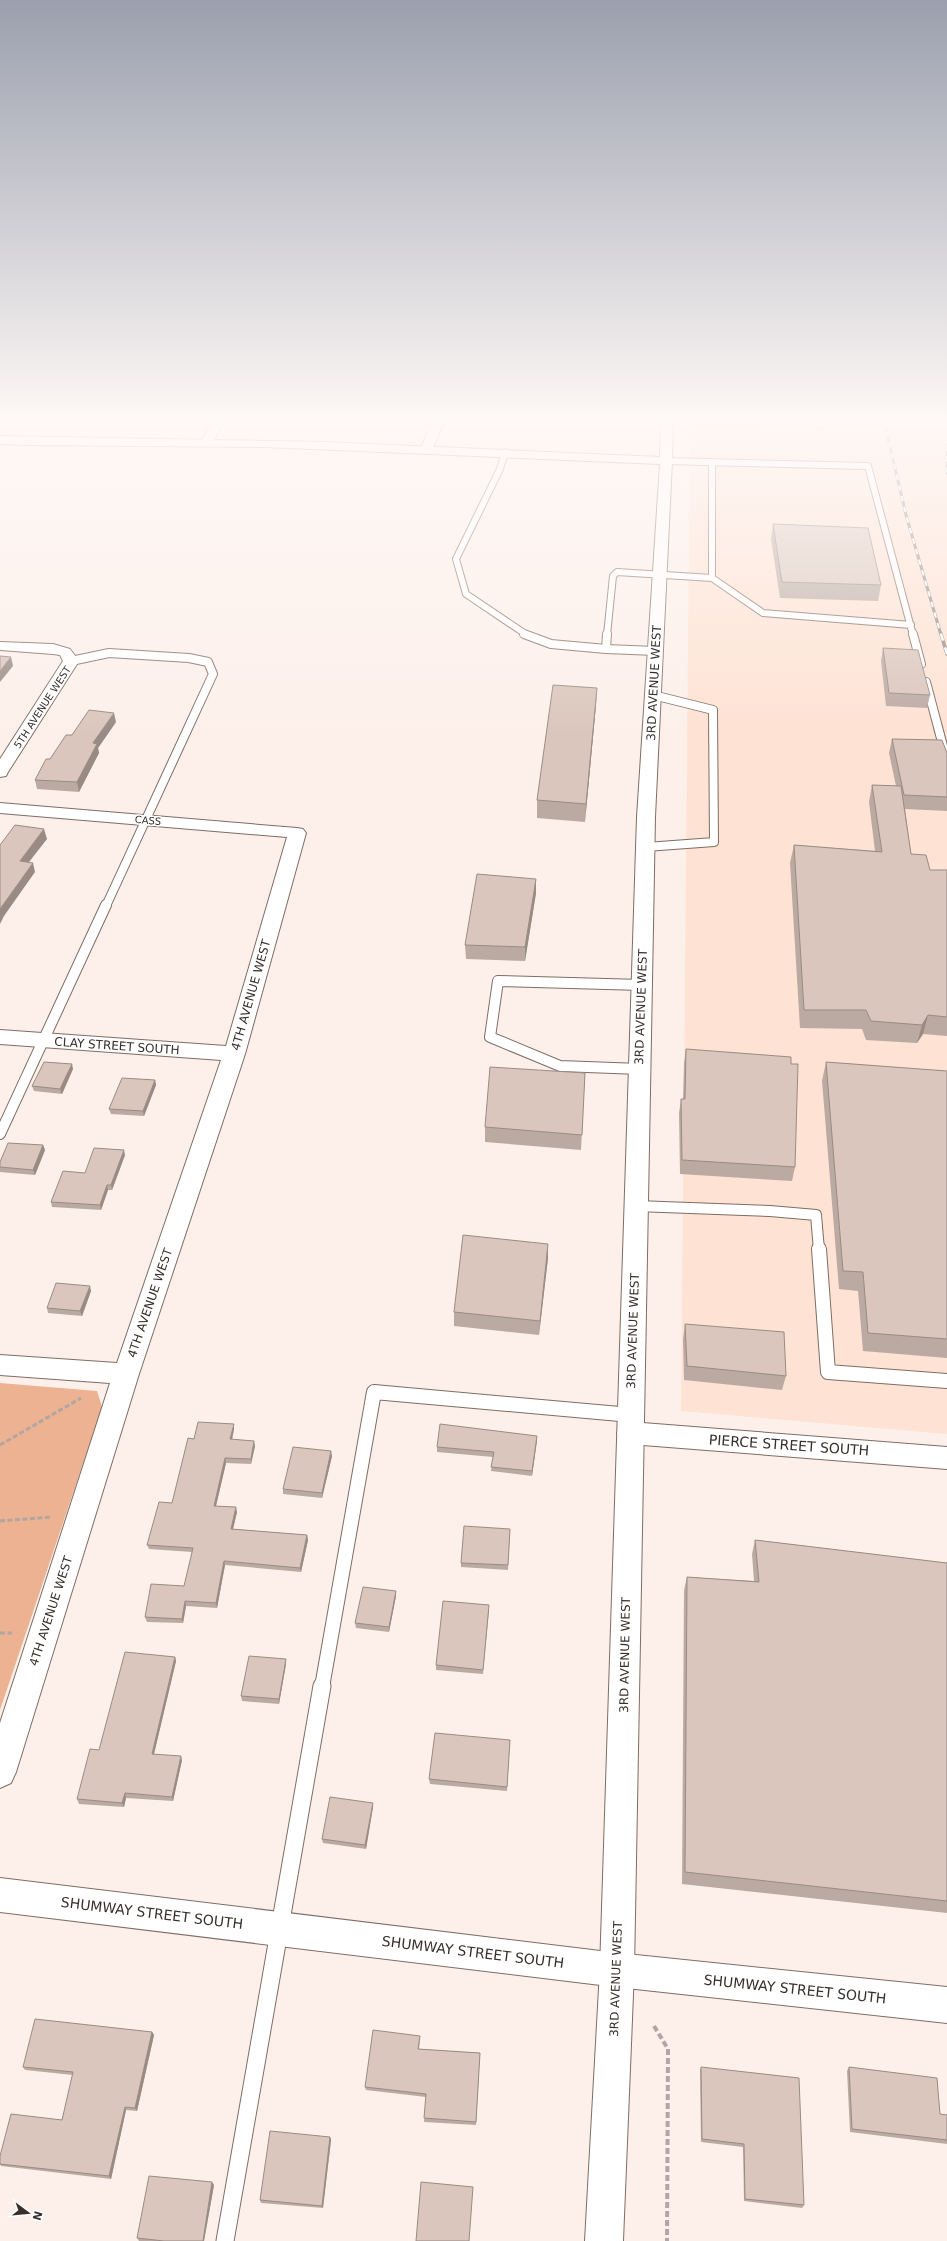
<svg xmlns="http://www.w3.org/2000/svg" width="947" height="2241" viewBox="0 0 947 2241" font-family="'DejaVu Sans',sans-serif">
<rect width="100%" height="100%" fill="#fdf0ea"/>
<path fill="#fee2d3" d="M690 423 947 433V1434L681 1411Z"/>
<path fill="#edb291" d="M0 1383 97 1391 102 1407 0 1710Z"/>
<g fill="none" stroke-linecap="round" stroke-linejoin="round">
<g stroke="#7e6d63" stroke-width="8">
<path id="lane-far4" d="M505 452 500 469 456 559 466 594 527 635
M666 461 868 466 913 635
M712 578 763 613 911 625
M607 635 613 576 617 572 712 578V462"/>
</g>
<g stroke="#7e6d63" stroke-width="10">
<path id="lane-far3" d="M524 634 551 644 606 649
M607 634 606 649 656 651
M913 634 921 664
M71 661 109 653 189 658 208 662 213 674 106 906
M926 682 947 761
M646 847 714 842 713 710 653 695"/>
</g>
<g stroke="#7e6d63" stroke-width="12">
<path id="lane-far2" d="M640 1069 560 1066 490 1037 498 981 642 985
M0 1134 106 905
M636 1206 770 1211 816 1215 819 1250"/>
</g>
<g stroke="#7e6d63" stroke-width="16">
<path id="lane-far1" d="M819 1249 828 1372 947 1381
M322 1687 374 1392 631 1415"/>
</g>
<g stroke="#7e6d63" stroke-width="19">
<path id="lane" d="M225 2241 322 1686"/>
</g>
<g stroke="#7e6d63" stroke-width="2">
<path id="street" d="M212 421H224L211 445H203L201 442Z
M432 421H444L433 448 427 452 421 448Z
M0 642 53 644 70 649 79 661 8 772 6 776 0 777V759L63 661 60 655 53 654 0 650Z
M0 803 297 828 303 829 306 833 245 1054 139 1374 16 1772 11 1783 0 1788V1723L110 1383 0 1375V1355L117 1363 221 1060 0 1044V1030L226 1046 287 837 0 813Z
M630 1422 947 1447V1469L630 1444 621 1441 617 1433 621 1425Z
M0 1878 617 1953 947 1987V2023L617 1987 0 1912Z"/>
</g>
<g stroke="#7e6d63" stroke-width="2">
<path id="secondary" d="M661 421H673L672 461 655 817 634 1970 623 2241H585L600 1970 637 817 660 464 265 447 26 445 0 444V436L323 442 660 457Z"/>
</g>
<path stroke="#b1a6a1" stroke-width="3" stroke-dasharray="5 2.5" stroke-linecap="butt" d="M0 1445 81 1398
M0 1521 52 1517
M0 1633H12"/>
<path stroke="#b1a6a1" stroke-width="4" stroke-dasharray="6 3" stroke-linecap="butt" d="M654 2026 668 2049 667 2241"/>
<use href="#lane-far4" stroke="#fff" stroke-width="6"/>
<use href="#lane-far3" stroke="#fff" stroke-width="8"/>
<use href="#lane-far2" stroke="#fff" stroke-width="10"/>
<use href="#lane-far1" stroke="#fff" stroke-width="14"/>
<use href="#lane" stroke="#fff" stroke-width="17"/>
<use href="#street" fill="#fff" fill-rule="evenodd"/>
<use href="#secondary" fill="#fff" fill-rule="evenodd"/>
<g stroke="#958b86" stroke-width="3">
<path id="rail-far1" d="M884 421 906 515 941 635
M947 445V473"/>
</g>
<g stroke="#958b86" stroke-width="3.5">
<path id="rail" d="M941 634 947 654"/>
</g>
<use href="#rail-far1" stroke="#fff" stroke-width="2" stroke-dasharray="5.5" stroke-linecap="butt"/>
<use href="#rail" stroke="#fff" stroke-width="2.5" stroke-dasharray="7" stroke-linecap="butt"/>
</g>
<path fill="#bbaaa2" d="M773 524 881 585 878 601 780 598 771 539Z
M883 648 930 695 927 708 886 706 881 661Z
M596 705 585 822 537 818V800Z
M116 722 98 748 99 753 79 792 37 789 35 780 50 759Z
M892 739 947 753V811L905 809 911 854 930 870H947V1036L923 1034 917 1043 866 1040 862 1029 800 1028 790 863 794 845 875 851 869 802 872 785 896 786 889 753Z
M536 879V893L525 961 466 959 465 945Z
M686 1049 795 1167 792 1181 680 1174 679 1113 681 1099H683L684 1063Z
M826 1062 947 1071V1358L863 1351 858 1291 839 1289 822 1081Z
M73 1069 62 1094 34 1091 32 1086Z
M585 1073 581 1150 485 1142V1127Z
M155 1080 156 1085 144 1116 111 1114 109 1109Z
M43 1145 45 1150 35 1175 0 1172V1162Z
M125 1155 112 1190H108L101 1210 52 1207 51 1202 85 1173Z
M548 1244V1258L539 1335 454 1326V1312Z
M91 1291 82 1316 48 1313 47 1308Z
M685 1324 786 1376 782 1390 684 1380 683 1339Z
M234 1429 232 1440 255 1446 251 1464 226 1463 216 1506 237 1512 233 1529 307 1535 308 1540 301 1572 225 1565 217 1608 186 1606 183 1623 147 1622 145 1617 184 1586 192 1552 149 1549 147 1545 172 1503 194 1439Z
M537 1436 532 1476 491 1471 493 1457 437 1452V1447Z
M332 1456 322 1498 283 1494V1489Z
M510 1529 508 1570 461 1567V1563Z
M755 1540 947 1563V1913L682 1884 684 1590 687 1577 754 1581 752 1554Z
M396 1596 389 1632 356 1628 355 1623Z
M489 1610 483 1674 436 1670V1665Z
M175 1657 176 1661 154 1754 182 1760 173 1801 126 1798 124 1807 79 1804 77 1799 99 1750Z
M286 1664 279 1704 242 1701 241 1696Z
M510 1740 507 1791 430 1784 429 1779Z
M373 1803V1807L366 1849 323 1843 322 1839Z
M152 2032 154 2035 137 2111 126 2110 111 2179 1 2166 0 2164 62 2120 73 2075 25 2070 23 2067Z
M420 2040 419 2049 480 2053 476 2125 424 2122 426 2097 366 2090 365 2087Z
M701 2067 804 2205 802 2208 744 2201 743 2147 701 2142 700 2070Z
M849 2067 940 2114 947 2115V2144L850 2132 847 2071Z
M330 2137 331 2140 323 2208 261 2203 260 2200Z
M214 2185 204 2241H139L137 2238Z"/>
<path fill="#998b84" d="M11 657 13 666 0 682V671Z
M597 688 596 705 585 822 586 804Z
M114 713 116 722 98 748 99 753 79 792 77 782 93 743Z
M44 829 47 839 22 871 20 861Z
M33 863 35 872 4 916 0 924V909Z
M536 879V893L525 961V947Z
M928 1015 923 1034 917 1043 922 1025Z
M72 1064 73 1069 62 1094 60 1089Z
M155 1080 156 1085 144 1116 143 1111Z
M43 1145 45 1150 35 1175 33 1170Z
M124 1150 125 1155 112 1190 111 1185Z
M107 1185 108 1190 101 1210 100 1205Z
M548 1244V1258L539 1335 540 1321Z
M90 1286 91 1291 82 1316 80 1311Z
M234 1424V1429L231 1444 230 1439Z
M537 1436V1441L532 1476V1471Z
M254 1441 255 1446 251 1464V1459Z
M331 1451 332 1456 322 1498V1493Z
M225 1458 226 1463 215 1510 214 1506Z
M236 1507 237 1512 232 1533 231 1529Z
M307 1535 308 1540 301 1572 300 1568Z
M224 1561 225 1565 217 1608 216 1603Z
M396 1591V1596L389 1632V1627Z
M185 1601 186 1606 183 1623 182 1619Z
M175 1657 176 1661 153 1758 152 1754Z
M286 1659V1664L279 1704V1699Z
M181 1756 182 1760 173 1801 172 1797Z
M125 1793 126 1798 124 1807 122 1803Z
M373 1803V1807L366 1849 365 1845Z
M152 2032 154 2035 137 2111 135 2108Z
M125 2107 126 2110 111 2179 109 2176Z
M330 2137 331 2140 323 2208 322 2206Z
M212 2182 214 2185 204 2241H203Z"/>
<path fill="#dac6bc" stroke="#998b84" d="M773 524 868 528 881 585 782 582Z
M883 648 918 650 930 695 889 693Z
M0 656 11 657 0 671Z
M553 685 597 688 586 804 537 800Z
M89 710 114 713 93 743 97 744 77 782 35 780 46 759H50L66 735H72Z
M892 739 942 740 947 753V797L904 795Z
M872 785 901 786 911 854 926 855 930 870H947V1017L928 1015 922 1025 871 1021 866 1010H804L794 845 882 852Z
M15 825 44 829 20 861 33 863 0 909V845Z
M477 874 536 879 525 947 465 945Z
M686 1049 791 1057V1064H798L795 1167 682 1160 681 1099H685Z
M44 1062 72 1064 60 1089 32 1086Z
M826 1062 947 1071V1339L868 1333 863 1272 843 1271Z
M490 1067 585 1073 582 1135 485 1127Z
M122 1078 155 1080 143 1111 109 1109Z
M8 1143 43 1145 33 1170 0 1167V1162Z
M94 1148 124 1150 111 1185H107L100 1205 51 1202 63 1171 85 1173Z
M463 1235 548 1244 540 1321 454 1312Z
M56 1283 90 1286 80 1311 47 1308Z
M685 1324 784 1332 786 1376 687 1366Z
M198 1422 234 1424 230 1439 254 1441 251 1459 225 1458 214 1506 236 1507 231 1529 307 1535 300 1568 224 1561 216 1603 185 1601 182 1619 145 1617 151 1584 184 1586 193 1548 147 1545 159 1502 172 1503 188 1438 194 1439Z
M440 1424 537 1436 532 1471 491 1467 494 1452 437 1447Z
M293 1447 331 1451 322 1493 283 1489Z
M464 1526 510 1529 508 1565 461 1563Z
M755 1540 947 1563V1901L685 1872 687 1577 759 1582Z
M363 1587 396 1591 389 1627 355 1623Z
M443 1601 489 1605 483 1670 436 1665Z
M125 1652 175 1657 152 1754 181 1756 172 1797 125 1793 122 1803 77 1799 90 1749 99 1750Z
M249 1656 286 1659 279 1699 241 1696Z
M435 1733 510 1740 507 1787 429 1779Z
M330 1797 373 1803 365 1845 322 1839Z
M35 2019 152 2032 135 2108 125 2107 109 2176 0 2164V2156L11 2114 62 2120 73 2072 23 2067Z
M373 2030 420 2036 418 2049 480 2053 476 2122 424 2118 426 2094 365 2087Z
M701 2067 799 2078 804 2205 745 2199 744 2144 702 2139Z
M849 2067 937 2078 940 2114 947 2115V2140L852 2129Z
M270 2131 330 2137 322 2206 260 2200Z
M149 2176 212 2182 203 2241H164L137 2238Z
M421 2182 473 2187 469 2241H416Z"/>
<linearGradient id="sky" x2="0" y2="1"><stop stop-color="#9ba0ae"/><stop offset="0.57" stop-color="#fef8f6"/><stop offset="1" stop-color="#fef8f6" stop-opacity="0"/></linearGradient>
<rect width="947" height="735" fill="url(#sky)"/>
<g text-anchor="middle" stroke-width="3" stroke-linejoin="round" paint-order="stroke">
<g font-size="10" fill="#362f2b" stroke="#fff">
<text transform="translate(42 707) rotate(-57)" y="4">5TH AVENUE WEST</text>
<text transform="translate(148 820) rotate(5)" y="4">CASS</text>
</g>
<g font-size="12" fill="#362f2b" stroke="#fff">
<text transform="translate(654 683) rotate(-87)" y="4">3RD AVENUE WEST</text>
<text transform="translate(251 995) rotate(-74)" y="4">4TH AVENUE WEST</text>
<text transform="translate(641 1007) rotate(-88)" y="4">3RD AVENUE WEST</text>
<text transform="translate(117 1046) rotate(4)" y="4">CLAY STREET SOUTH</text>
<text transform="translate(150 1303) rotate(-71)" y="4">4TH AVENUE WEST</text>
<text transform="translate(633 1331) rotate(-88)" y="4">3RD AVENUE WEST</text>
<text transform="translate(51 1611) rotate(-72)" y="4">4TH AVENUE WEST</text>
<text transform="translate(625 1655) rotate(-89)" y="4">3RD AVENUE WEST</text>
<text transform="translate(616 1979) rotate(-88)" y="4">3RD AVENUE WEST</text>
</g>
<g font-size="14" fill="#362f2b" stroke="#fff">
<text transform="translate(789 1445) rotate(4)" y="5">PIERCE STREET SOUTH</text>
<text transform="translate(152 1913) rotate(7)" y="5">SHUMWAY STREET SOUTH</text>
<text transform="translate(473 1952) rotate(7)" y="5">SHUMWAY STREET SOUTH</text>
<text transform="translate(795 1989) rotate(6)" y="5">SHUMWAY STREET SOUTH</text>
</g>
</g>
<g transform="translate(28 2213) rotate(106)" stroke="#ffffff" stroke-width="3" paint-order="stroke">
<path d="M0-3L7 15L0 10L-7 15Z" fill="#362f2b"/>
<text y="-6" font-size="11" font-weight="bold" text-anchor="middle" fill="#362f2b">N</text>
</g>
</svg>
